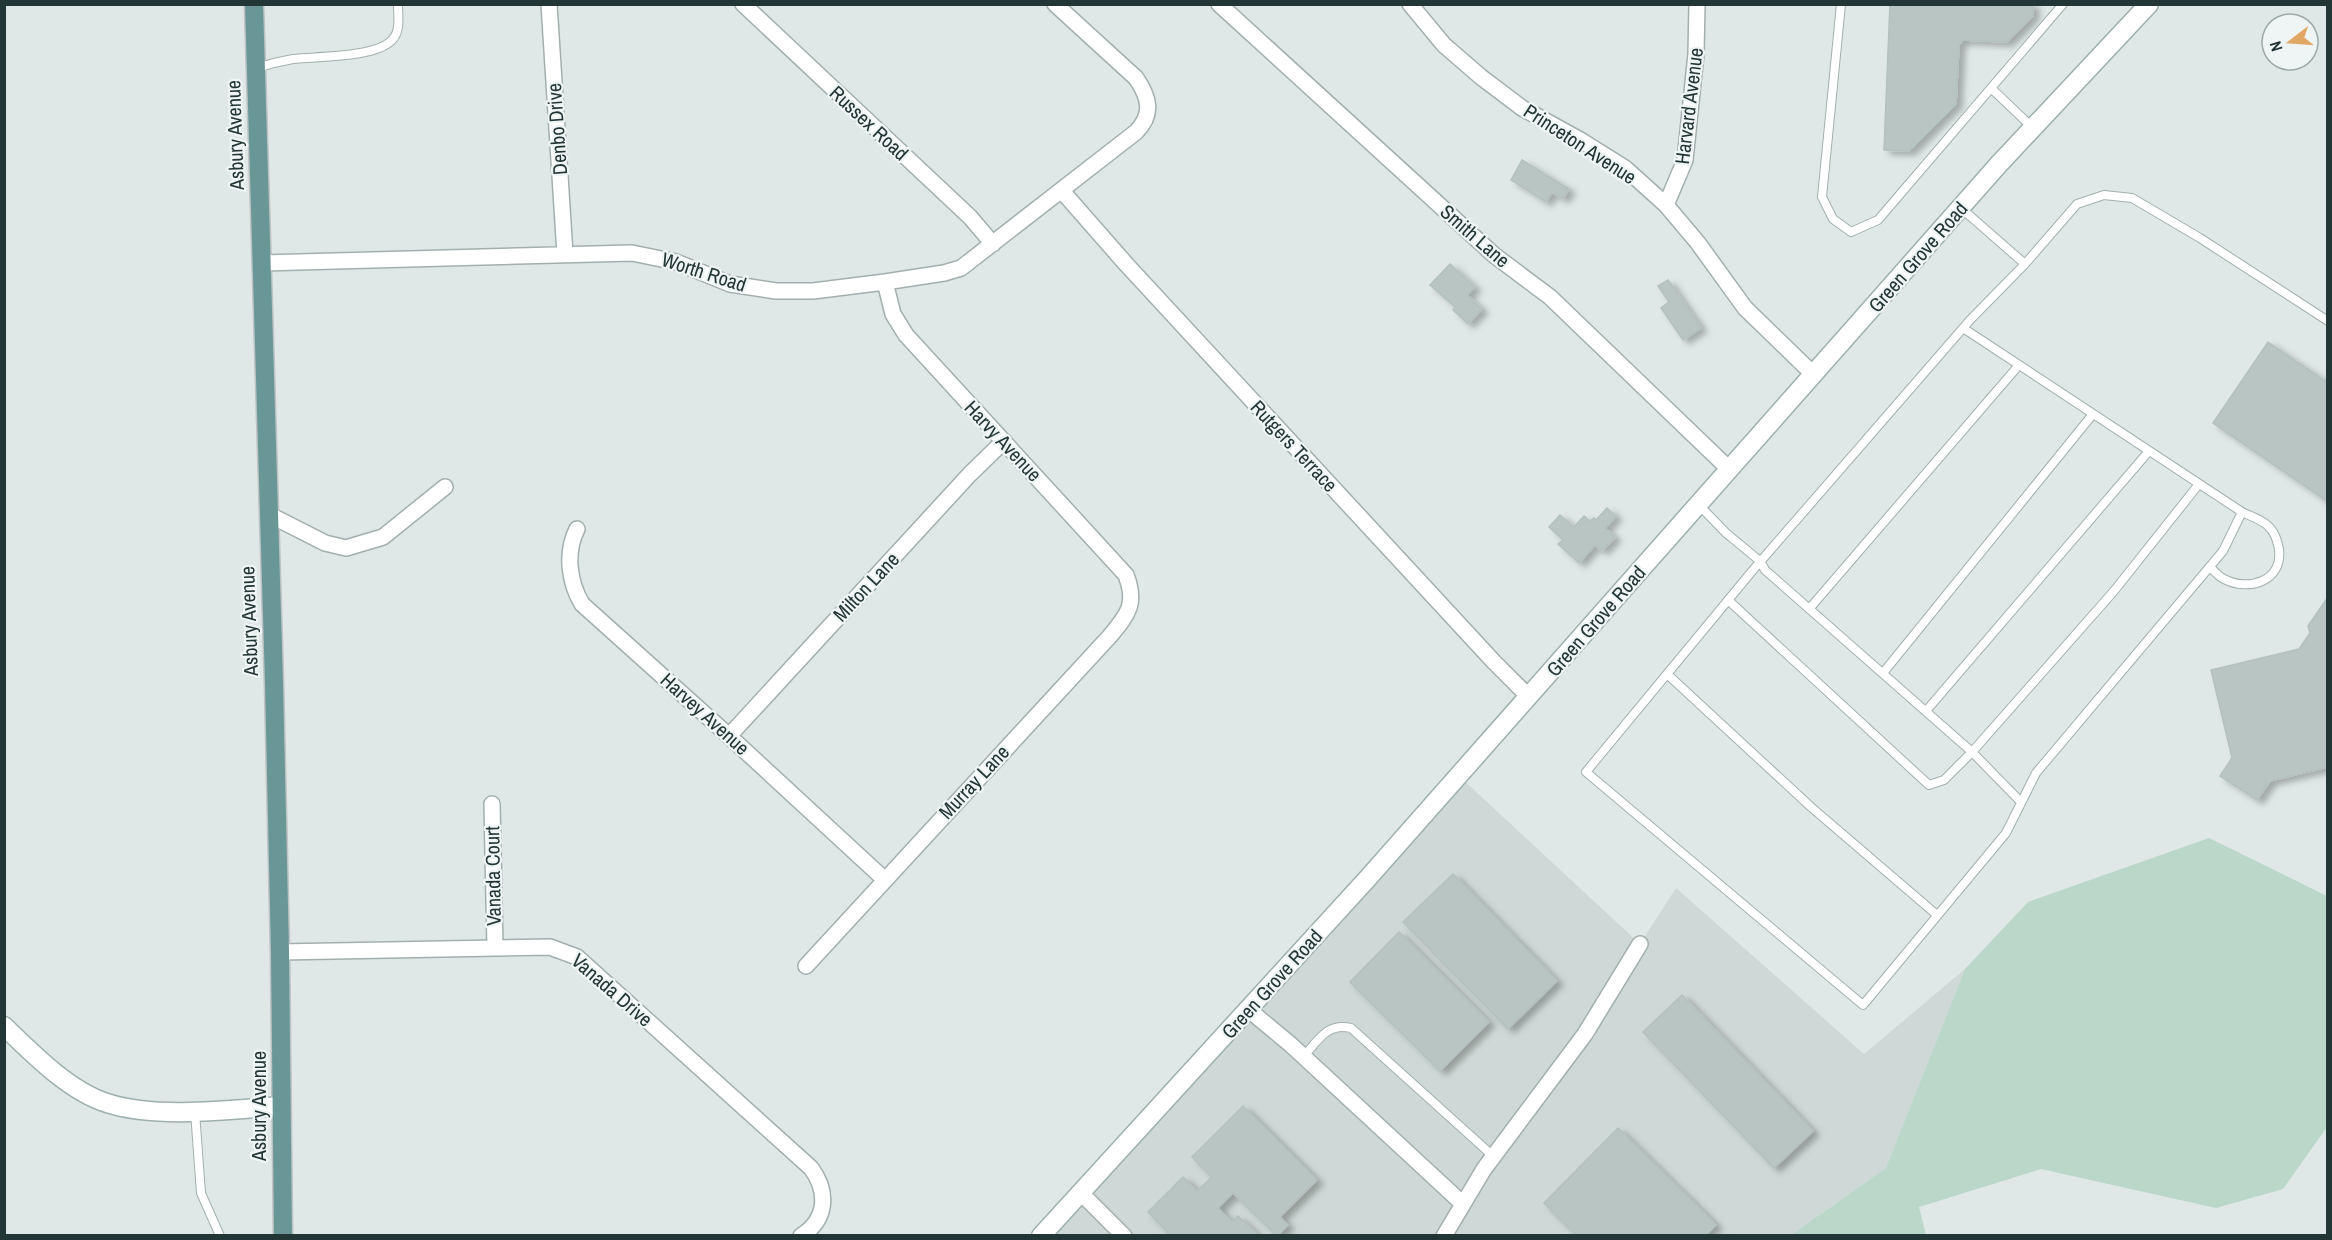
<svg xmlns="http://www.w3.org/2000/svg" width="2332" height="1240" viewBox="0 0 2332 1240" font-family="'Archivo Narrow',sans-serif">
<defs>
<filter id="shadow"><feDropShadow dx="6" dy="4" stdDeviation="3" flood-color="#0004"/></filter>
</defs>
<rect width="100%" height="100%" fill="#dfe8e7"/>
<path fill="#ced8d6" d="M1459 776 1640 944 1676 888 1864 1054 1965 969 1886 1168 1791 1235 1039 1236Z"/>
<path fill="#bad7ca" d="M2209 838 2327 896V1127L2283 1189 2216 1208 2041 1169 1919 1207 1926 1235H1791L1886 1168 1965 969 2028 902Z"/>
<path fill="#b8c5c3" stroke="#b3c1bf" stroke-width="1.5" filter="url(#shadow)" d="M1890 4H2033V16L2007 42 1963 40 1959 45 1956 104 1909 151 1884 150Z
M1522 160 1569 189 1563 199 1552 192 1546 202 1511 180Z
M1450 264 1475 287 1467 295 1482 309 1468 324 1453 310 1455 307 1430 285Z
M1668 280 1701 328 1683 340 1661 308 1669 302 1658 286Z
M2268 342 2328 383V502L2213 423Z
M1607 508 1616 516 1605 528 1615 537 1602 551 1595 545 1579 563 1558 544 1563 540 1549 527 1560 515 1574 527 1584 516 1590 521 1594 518 1596 520Z
M2328 597V767L2270 781 2257 800 2220 776 2232 758 2211 670 2299 649 2310 633 2308 626Z
M1453 874 1557 981 1508 1029 1403 922Z
M1399 932 1489 1022 1440 1071 1350 982Z
M1682 995 1813 1131 1774 1168 1643 1032Z
M1243 1106 1317 1180 1280 1217 1288 1225 1277 1236 1233 1193 1218 1208 1232 1222 1238 1216 1257 1234 1255 1236H1171L1148 1212 1183 1177 1197 1191 1212 1177 1192 1157Z
M1618 1128 1716 1225 1705 1236H1577L1544 1203Z"/>
<g fill="none" stroke-linecap="round" stroke-linejoin="round">
<g stroke="#a3afae" stroke-width="10">
<path id="lane" d="M1841 4 1822 197 1833 219 1851 232 1878 220 2063 4
M257 68C269 64 281 61 293 59 318 56 375 58 392 40 401 31 398 16 398 4
M1992 89 2032 127
M1961 208 2025 264
M1963 328 2242 512 2223 551 2036 773 2006 833 1863 1005 1586 772 1753 570 1970 320 2025 264 2077 204 2104 195 2132 198 2200 238 2328 321
M1699 505 1726 533 1760 561 1765 570 1972 752 2021 802
M2210 567C2214 571 2219 577 2224 579 2249 592 2283 581 2279 549 2277 540 2275 532 2267 525 2260 519 2250 516 2242 512
M1728 600 1929 785 1944 780 1972 752 2114 591 2199 484
M1810 608 2019 365
M1883 673 2093 414
M1667 674 1811 807 1937 915
M1926 711 2149 451
M1303 1057C1318 1041 1327 1022 1351 1028L1493 1156
M195 1112 201 1193 220 1236"/>
</g>
<g stroke="#a3afae" stroke-width="18">
<path id="street" d="M549 4 565 254
M743 4 970 217 993 244
M1219 4 1494 255 1550 297 1729 469
M1410 4 1444 45 1481 77 1522 108 1582 141 1625 168 1666 205 1698 243 1745 308 1813 374
M1062 191 1126 264 1494 662 1529 697
M1666 205 1685 160 1696 54 1697 4
M262 263 632 253 676 262 730 284 776 291H813L885 282 944 273 961 268 1136 132C1154 114 1149 97 1136 78L1055 4
M268 514 325 543 346 548 383 537 445 487
M577 529C565 553 569 582 582 604L729 736 884 879
M729 736 970 474 1004 441
M492 804 495 948
M280 952 550 947 577 957 811 1168C828 1191 828 1219 801 1236
M806 966 1110 636C1128 614 1137 604 1126 575L906 335 893 314 885 282
M1249 1010 1290 1044 1463 1204
M1081 1193 1124 1236
M1444 1236 1484 1169 1585 1034 1640 944"/>
</g>
<g stroke="#9db0ae" stroke-width="21">
<path id="secondary" d="M4 1026C33 1054 69 1091 107 1103 155 1119 230 1110 281 1106
M1041 1236 1368 878 1999 164 2149 4"/>
</g>
<g stroke="#bdc3c3" stroke-width="21">
<path id="primary" d="M254 4 274 683 280 952 283 1236"/>
</g>
<use href="#lane" stroke="#fff" stroke-width="8"/>
<use href="#street" stroke="#fff" stroke-width="15"/>
<use href="#secondary" stroke="#fff" stroke-width="18"/>
<use href="#primary" stroke="#699798" stroke-width="18"/>
</g>
<g text-anchor="middle" stroke-width="4.5" stroke-linejoin="round" paint-order="stroke">
<g font-size="20" fill="#223636" stroke="#eff5f4">
<text transform="translate(1689 106) rotate(-83)" y="7">Harvard Avenue</text>
<text transform="translate(869 123) rotate(43)" y="7">Russex Road</text>
<text transform="translate(557 129) rotate(-94)" y="7">Denbo Drive</text>
<text transform="translate(235 135) rotate(-92)" y="7">Asbury Avenue</text>
<text transform="translate(1580 144) rotate(33)" y="7">Princeton Avenue</text>
<text transform="translate(1475 236) rotate(41)" y="7">Smith Lane</text>
<text transform="translate(1918 257) rotate(-49)" y="7">Green Grove Road</text>
<text transform="translate(704 272) rotate(18)" y="7">Worth Road</text>
<text transform="translate(1003 441) rotate(47)" y="7">Harvy Avenue</text>
<text transform="translate(1294 446) rotate(47)" y="7">Rutgers Terrace</text>
<text transform="translate(866 587) rotate(-47)" y="7">Milton Lane</text>
<text transform="translate(249 621) rotate(-92)" y="7">Asbury Avenue</text>
<text transform="translate(1596 621) rotate(-49)" y="7">Green Grove Road</text>
<text transform="translate(705 714) rotate(42)" y="7">Harvey Avenue</text>
<text transform="translate(974 782) rotate(-47)" y="7">Murray Lane</text>
<text transform="translate(493 876) rotate(-91)" y="7">Vanada Court</text>
<text transform="translate(1272 984) rotate(-48)" y="7">Green Grove Road</text>
<text transform="translate(612 990) rotate(41)" y="7">Vanada Drive</text>
<text transform="translate(259 1106) rotate(-90)" y="7">Asbury Avenue</text>
</g>
</g>
<rect width="2332" height="1240" fill="none" stroke="#223636" stroke-width="12"/>
<g transform="translate(2290 42) rotate(253)"><circle r="28" fill="#eff5f4" stroke="#9da9a8" stroke-width="1.5"/>
<path d="M0-4.5L10 22L0 15L-10 22Z" fill="#e0a765"/>
<text y="-9" font-size="16" font-weight="bold" text-anchor="middle" fill="#223636">N</text>
</g>
</svg>
